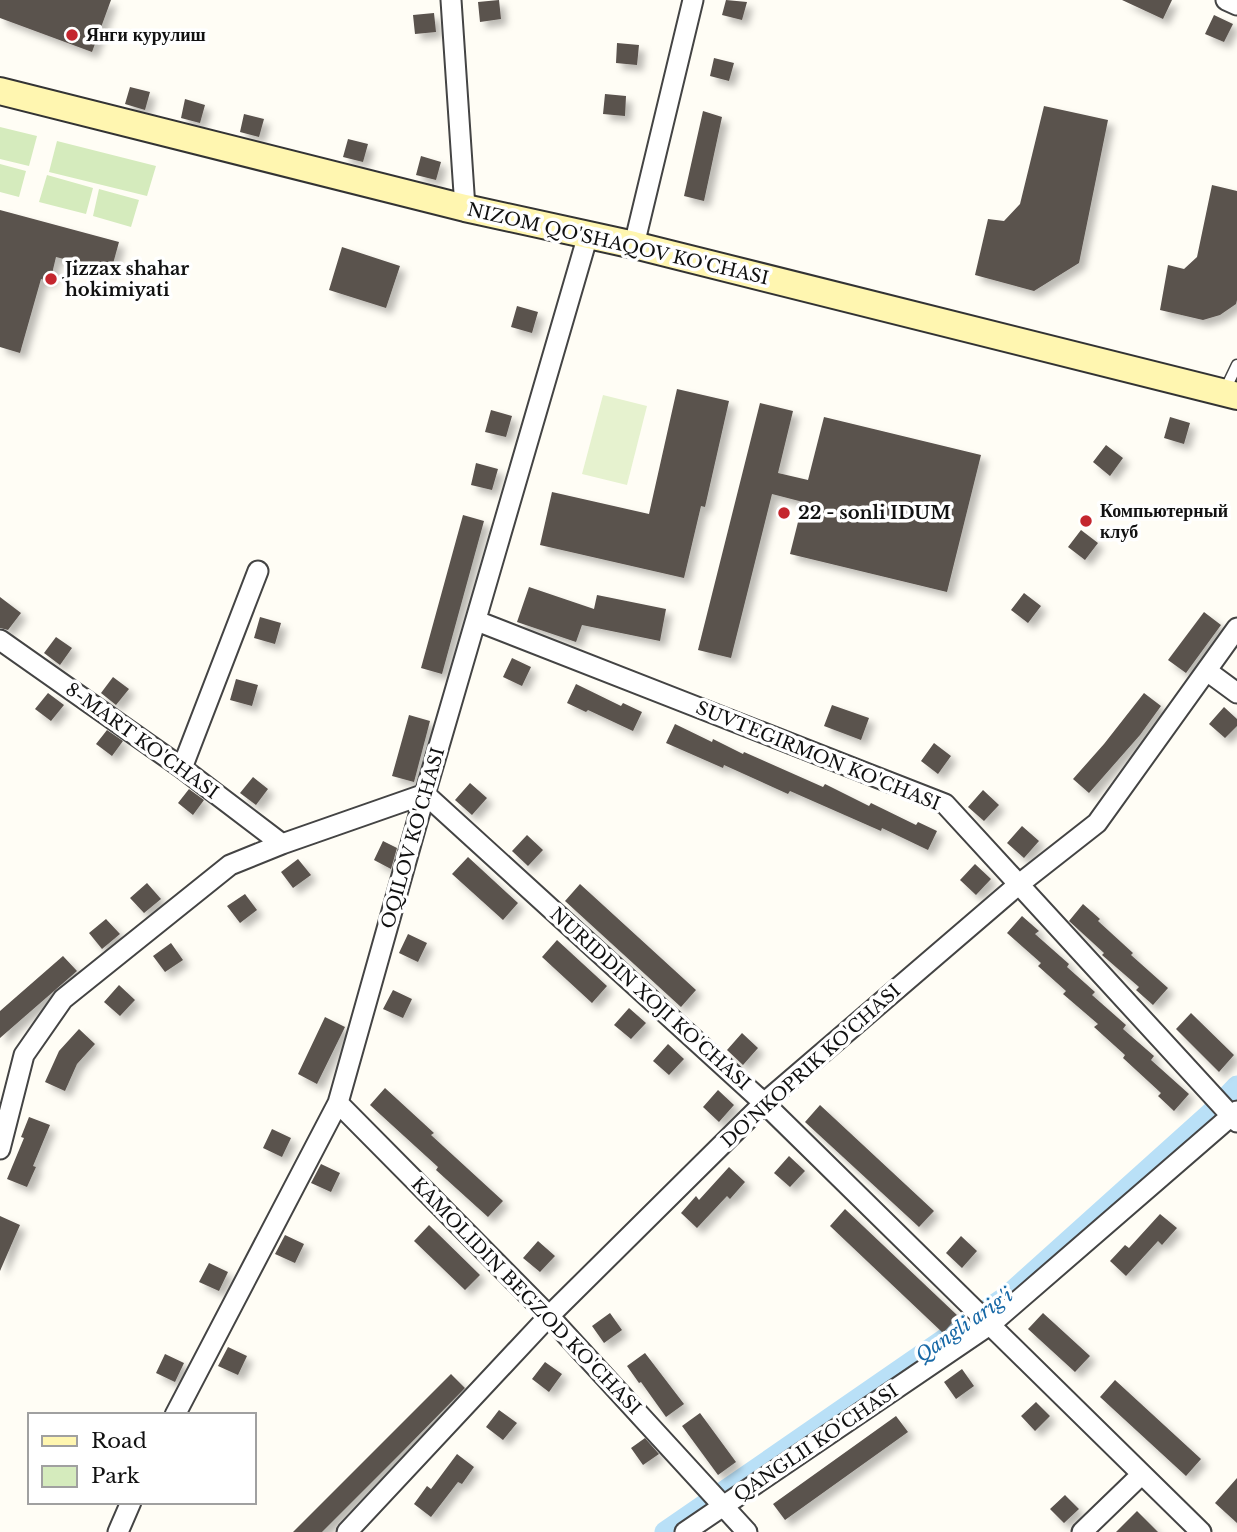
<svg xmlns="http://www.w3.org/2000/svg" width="1237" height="1532" viewBox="0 0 1237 1532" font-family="'Libre Baskerville',serif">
<defs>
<filter id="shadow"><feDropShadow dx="6" dy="6" stdDeviation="3.5" flood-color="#0004"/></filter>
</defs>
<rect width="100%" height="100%" fill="#fffdf5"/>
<path fill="#d5ebbd" d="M0 127 37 136 29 166 0 159Z
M57 141 156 166 147 196 49 172Z
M0 164 26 171 19 197 0 192Z
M47 175 93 188 86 214 39 202Z
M99 189 139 200 131 227 93 216Z"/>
<path fill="#e6f2cf" d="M603 395 647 406 627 485 582 474Z"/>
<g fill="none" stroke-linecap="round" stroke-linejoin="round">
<path stroke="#b9e0f7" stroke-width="21" d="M665 1532 1007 1296 1215 1109 1237 1086"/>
</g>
<path fill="#5a524d" filter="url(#shadow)" d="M0 0H111L92 52 0 18Z
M499 0 501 19 480 22 478 2Z
M726 0 747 2 742 20 722 15Z
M1122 0H1172L1163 19Z
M434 13 436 32 415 34 413 15Z
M1214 15 1233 24 1224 42 1205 34Z
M617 43 639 45 637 65 616 63Z
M714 58 734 63 729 81 710 76Z
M130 87 150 92 145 110 125 104Z
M605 94 626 96 625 116 603 114Z
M185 99 205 105 200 123 181 118Z
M1044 106 1108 120 1079 263 1034 291 975 275 988 219 1004 221 1020 204Z
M703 111 722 117 704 201 684 196Z
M244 114 264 119 259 137 240 132Z
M348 139 368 144 363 162 343 157Z
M421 156 441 162 436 180 416 175Z
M1212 185 1237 191V300L1236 304 1220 315 1203 320 1160 310 1168 265 1184 269 1197 257Z
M0 210 119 242 111 271 56 257 50 282 41 279 20 353 0 347Z
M342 247 400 266 386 308 329 290Z
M517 306 538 312 532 333 511 327Z
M677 389 729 401 705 507 701 506 684 578 540 545 552 492 649 514Z
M760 403 793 411 778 473 808 480 824 417 981 455 947 592 790 554 803 502 772 494 731 658 698 650Z
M491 410 512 416 506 437 485 432Z
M1170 417 1190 423 1184 444 1164 438Z
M1106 445 1123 458 1110 476 1093 462Z
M476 463 498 469 492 490 471 485Z
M463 515 484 521 442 674 421 668Z
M1081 530 1098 543 1085 560 1068 547Z
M529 587 594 609 597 595 666 609 660 641 582 625 576 642 517 622Z
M1024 593 1041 606 1028 623 1011 610Z
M0 597 21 613 8 630 0 628Z
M1204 612 1221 625 1186 673 1168 660Z
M260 617 281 623 275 644 254 638Z
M56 637 72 648 60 665 44 653Z
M512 658 531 667 522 686 503 677Z
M113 677 129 689 116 705 101 693Z
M236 679 258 685 252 706 230 700Z
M576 684 621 706 623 703 642 712 633 731 588 710 586 712 567 703Z
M48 693 64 705 51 721 35 709Z
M1144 693 1161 706 1140 735 1089 793 1073 779 1104 744Z
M832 705 869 718 861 740 824 726Z
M1224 707 1237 719V726L1225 738 1209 724Z
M409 715 430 721 414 782 392 776Z
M675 724 712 742 713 739 743 754 744 752 823 787 825 784 869 806 871 803 916 825 918 822 937 831 928 850 882 828 881 831 790 791 788 794 724 765 723 768 666 743Z
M107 730 123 741 112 756 96 744Z
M934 743 951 756 938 774 921 761Z
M253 777 268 789 256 805 240 793Z
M470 783 487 798 472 815 455 800Z
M189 789 204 800 193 815 178 803Z
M983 790 999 805 984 821 968 807Z
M1022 826 1039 841 1024 858 1007 843Z
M527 835 543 850 528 866 512 851Z
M383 841 397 848 391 869 374 860Z
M468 857 518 903 503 920 452 874Z
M298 859 311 875 293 888 281 872Z
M975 864 991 879 976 895 960 880Z
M147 883 161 899 144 913 130 898Z
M580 884 696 990 681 1007 565 901Z
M245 894 257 910 240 923 227 906Z
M1083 904 1100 919 1098 921 1133 953 1131 955 1168 988 1153 1005 1136 990 1139 987 1102 955 1104 953 1069 921Z
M1022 916 1039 931 1035 934 1069 964 1067 967 1095 992 1092 995 1126 1025 1123 1029 1154 1056 1151 1060 1189 1094 1174 1111 1158 1096 1161 1093 1123 1058 1125 1055 1094 1027 1098 1024 1063 994 1066 991 1038 966 1041 963 1007 933Z
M106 919 120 934 102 949 89 933Z
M408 934 427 943 418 962 399 953Z
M557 940 607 986 592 1003 542 957Z
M171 943 183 960 165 972 153 956Z
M63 956 77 971 0 1038V1011Z
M119 985 135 1000 120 1016 104 1002Z
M393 990 412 999 403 1018 383 1009Z
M629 1008 646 1023 631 1039 614 1025Z
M1191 1013 1234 1055 1219 1072 1176 1029Z
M325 1017 345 1027 317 1084 298 1074Z
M79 1029 95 1044 77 1064 65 1091 45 1082 59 1051Z
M742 1033 758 1048 743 1065 727 1050Z
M668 1044 684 1059 669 1075 653 1061Z
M385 1088 434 1133 431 1135 503 1201 488 1217 436 1170 438 1167 370 1105Z
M718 1090 734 1105 719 1122 703 1107Z
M820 1105 934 1211 919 1227 805 1122Z
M29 1117 50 1125 33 1166 36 1167 27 1187 7 1179 24 1138 21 1137Z
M272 1129 291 1138 282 1157 263 1148Z
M789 1156 805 1171 790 1187 774 1173Z
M321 1164 340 1173 331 1192 311 1183Z
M729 1167 745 1182 730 1199 727 1196 697 1228 681 1213 696 1196 699 1200Z
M845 1209 958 1316 943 1333 830 1226Z
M1160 1214 1177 1228 1162 1245 1158 1241 1126 1276 1110 1261 1125 1245 1129 1248Z
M0 1216 20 1225 0 1271Z
M429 1225 480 1275 465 1290 414 1241Z
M285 1235 304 1244 295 1263 275 1254Z
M961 1236 977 1251 962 1268 946 1253Z
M538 1241 555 1256 540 1272 523 1258Z
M209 1263 228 1272 219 1291 199 1282Z
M610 1313 622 1330 604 1343 592 1326Z
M1043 1313 1090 1356 1075 1372 1028 1329Z
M228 1347 247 1356 238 1375 218 1366Z
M645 1353 684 1404 666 1417 641 1382 639 1383 627 1366Z
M165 1354 184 1363 175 1382 156 1373Z
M545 1362 562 1374 549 1392 532 1379Z
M962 1369 974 1386 956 1399 944 1382Z
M451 1374 465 1388 404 1450 322 1532H293Z
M1115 1380 1201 1459 1186 1476 1100 1397Z
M1036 1402 1050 1416 1035 1431 1021 1416Z
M499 1410 517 1423 503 1440 486 1427Z
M700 1413 736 1462 718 1475 682 1426Z
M896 1416 908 1432 785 1520 773 1504Z
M645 1438 659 1454 643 1465 631 1448Z
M457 1454 474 1467 462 1484 458 1482 431 1517 414 1504 427 1486 431 1489Z
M1237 1478V1523L1215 1503Z
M1065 1495 1079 1509 1064 1523 1050 1509Z
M1137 1511 1158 1532H1116Z"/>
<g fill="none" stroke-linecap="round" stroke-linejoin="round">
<g stroke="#444" stroke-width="13">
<path id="service" d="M1225 390 1237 365"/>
</g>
<g stroke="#444" stroke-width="23">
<path id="minor" d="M451 0 465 208
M1226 0 1237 5
M634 245 693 0
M477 621 945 804 1237 1122
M0 640 182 768 282 844
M1207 671 1237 693
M182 768 258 571
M338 1103 549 1316 747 1532
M0 1149 24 1055 63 999 230 865 282 844 425 794 764 1103 1201 1532
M175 1415 338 1103 425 794 588 235
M118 1532 131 1502
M347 1532 549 1316 764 1103 1018 885 1097 823 1237 628
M685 1532 991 1324 1237 1111
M1082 1532 1142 1474"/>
</g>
<g stroke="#333" stroke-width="30">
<path id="secondary" d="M0 91 465 208 634 245 1237 396"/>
</g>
<use href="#service" stroke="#fff" stroke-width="10"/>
<use href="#minor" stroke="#fff" stroke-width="19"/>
<use href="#secondary" stroke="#fff6b0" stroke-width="26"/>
</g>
<g fill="#c4262e" stroke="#fff" stroke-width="2.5">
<circle cx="72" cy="35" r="7"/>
<circle cx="51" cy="279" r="7"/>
<circle cx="784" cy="513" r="7"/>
<circle cx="1086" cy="521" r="7"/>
</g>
<g text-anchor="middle" stroke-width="7" stroke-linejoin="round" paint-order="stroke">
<g font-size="18" font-weight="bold" fill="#111" stroke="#fff" text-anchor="start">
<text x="86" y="41">Янги курулиш</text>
<text x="65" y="275">Jizzax shahar<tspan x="65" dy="21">hokimiyati</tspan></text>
<text x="1100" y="517">Компьютерный<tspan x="1100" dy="21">клуб</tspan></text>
<text x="798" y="519">22 - sonli IDUM</text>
</g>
<g font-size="18" fill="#111" stroke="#fff">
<text transform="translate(618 244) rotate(13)" y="6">NIZOM QO'SHAQOV KO'CHASI</text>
<text transform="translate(142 741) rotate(36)" y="6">8-MART KO'CHASI</text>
<text transform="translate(818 756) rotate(22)" y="6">SUVTEGIRMON KO'CHASI</text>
<text transform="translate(413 838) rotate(-74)" y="6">OQILOV KO'CHASI</text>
<text transform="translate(650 999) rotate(42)" y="6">NURIDDIN XOJI KO'CHASI</text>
<text transform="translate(811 1066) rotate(-42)" y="6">DO'NKOPRIK KO'CHASI</text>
<text transform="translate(526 1296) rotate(46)" y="6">KAMOLIDIN BEGZOD KO'CHASI</text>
<text transform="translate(816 1443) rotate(-34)" y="6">QANGLII KO'CHASI</text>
</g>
<g font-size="19" font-style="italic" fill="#1768a6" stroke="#fff">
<text transform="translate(964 1325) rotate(-35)" y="7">Qangli arig'i</text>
</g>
</g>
<rect x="28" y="1413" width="228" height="91" fill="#ffffff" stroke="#a0a0a0" stroke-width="2"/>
<rect x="42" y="1436" width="35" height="10" fill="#fff6b0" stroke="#a0a0a0" stroke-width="2"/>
<text x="91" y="1448" font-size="21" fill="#111111">Road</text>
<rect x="42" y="1466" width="35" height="21" fill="#d5ebbd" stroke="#a0a0a0" stroke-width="2"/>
<text x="91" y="1483" font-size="21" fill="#111111">Park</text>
</svg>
